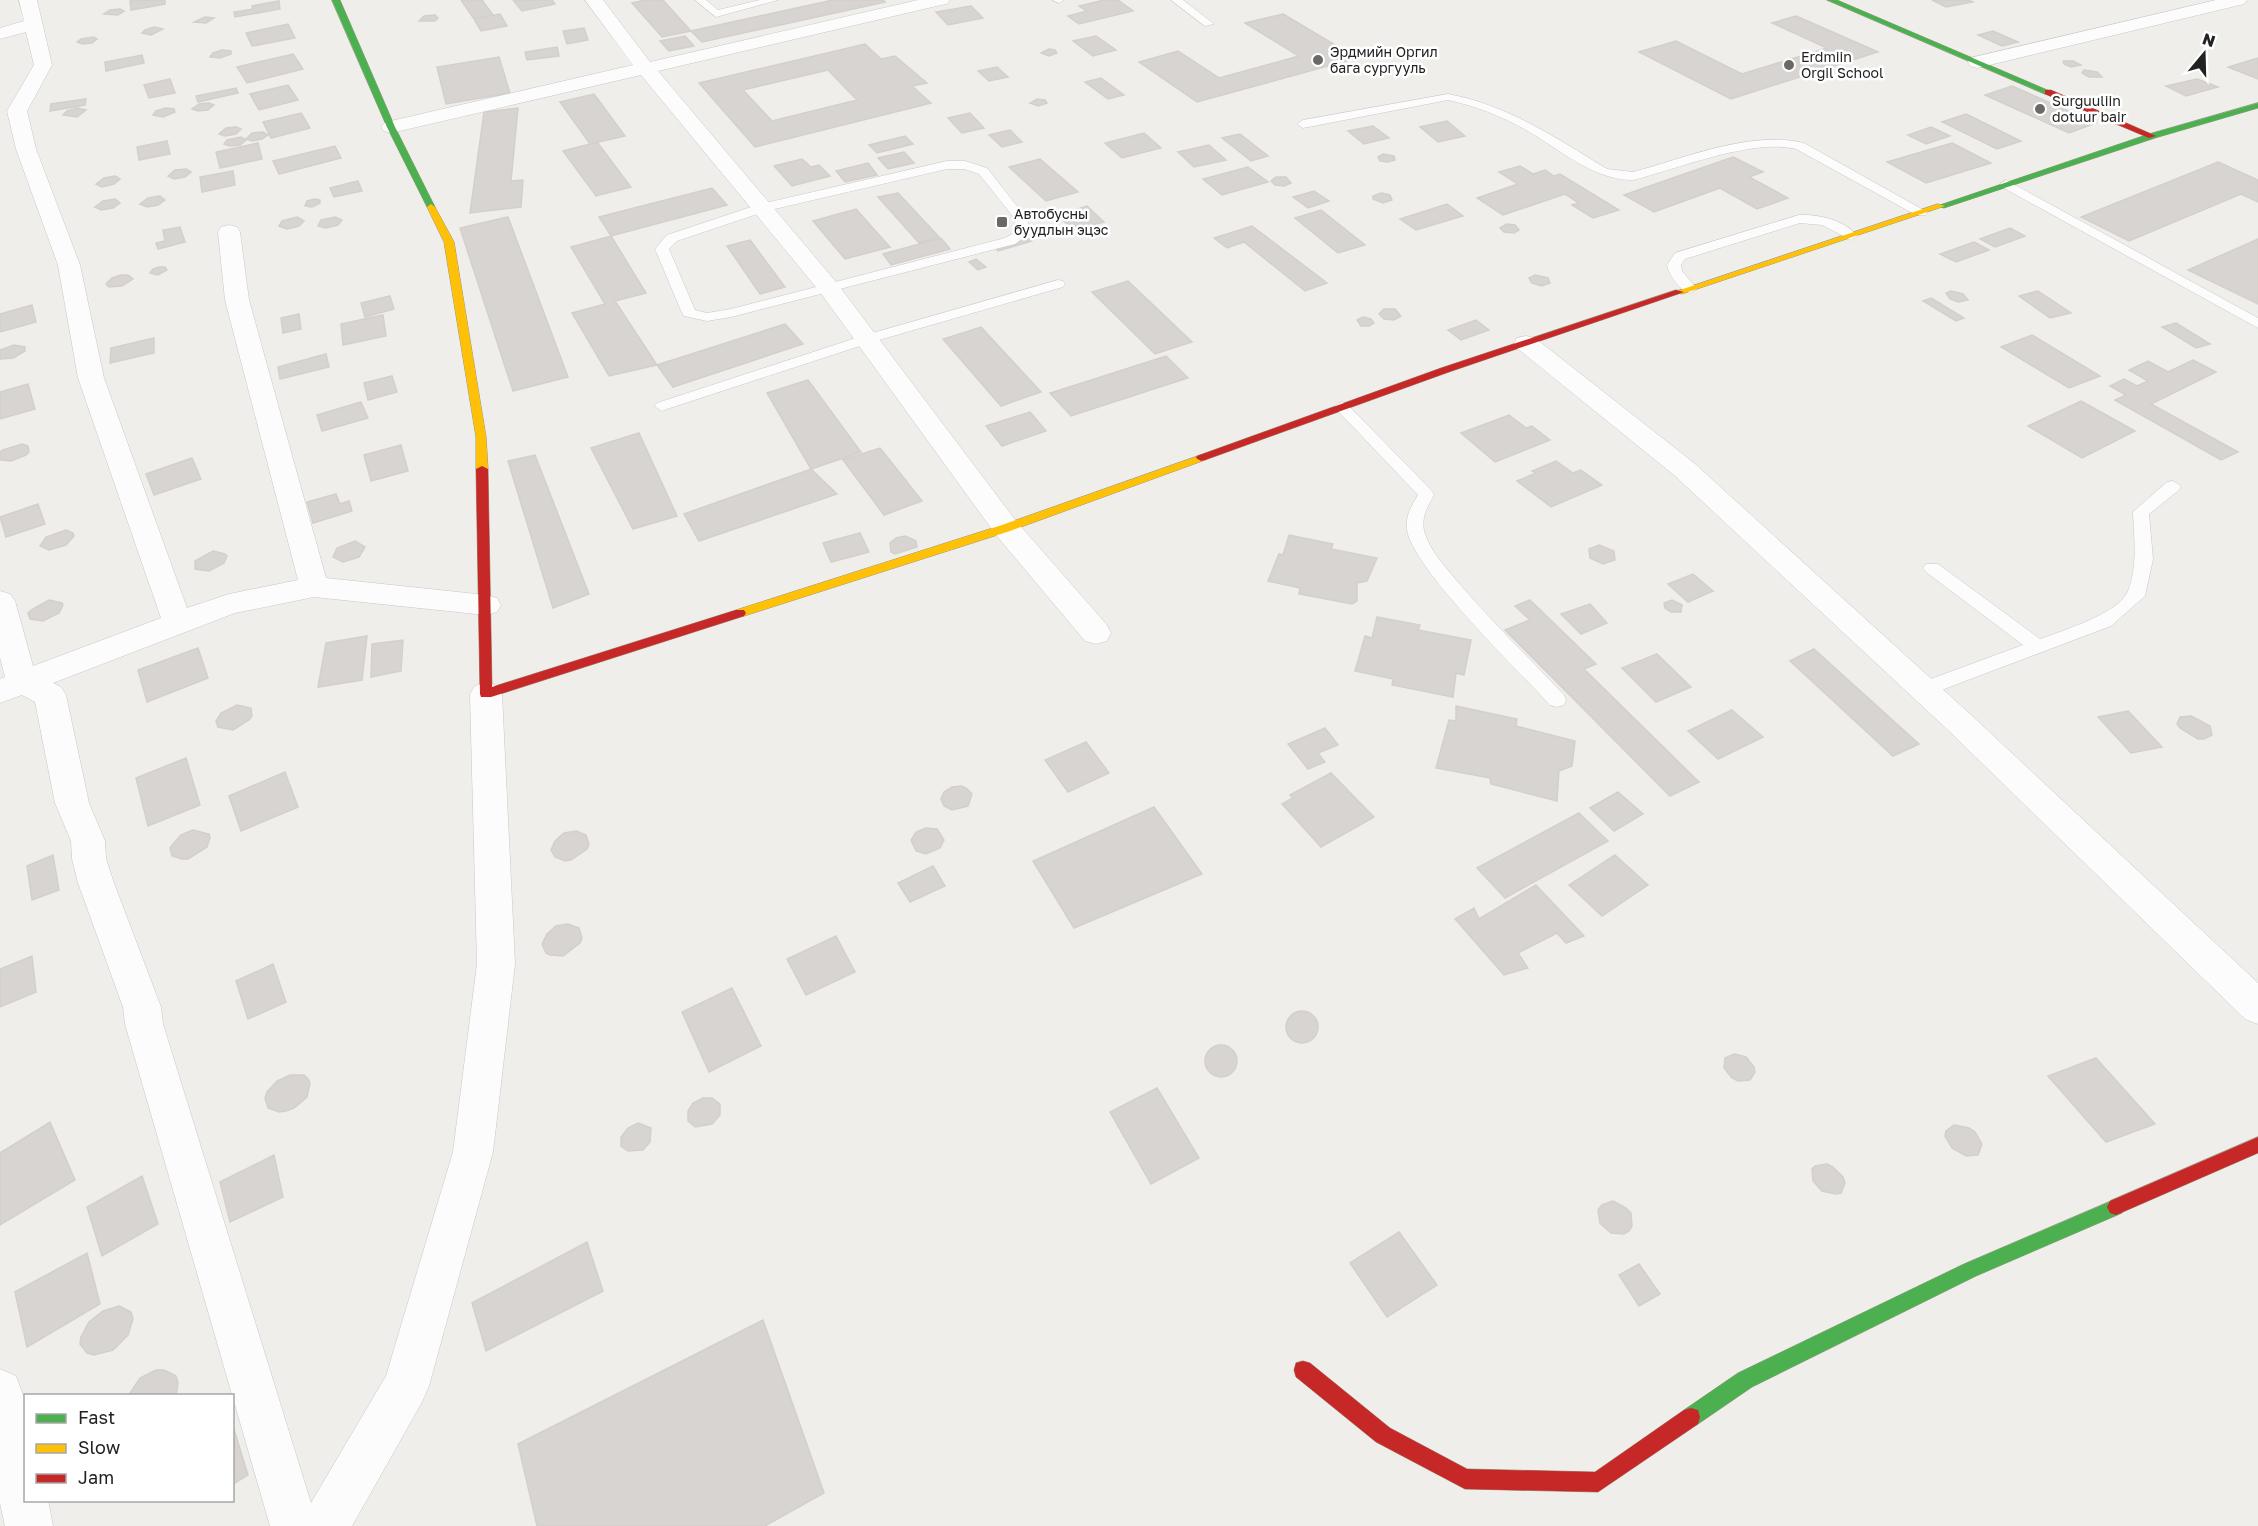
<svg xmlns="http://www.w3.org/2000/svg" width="2258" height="1526" viewBox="0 0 2258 1526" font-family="'Golos Text',sans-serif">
<rect width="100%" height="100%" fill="#f0eeeb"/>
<path fill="#d7d4d2" stroke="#d3d0cc" stroke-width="1.5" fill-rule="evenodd" d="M139 0H165V4L131 10 130 1Z
M461 0H482L493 15 474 19Z
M513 0H552L555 4 522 11Z
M645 0H663L691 31 662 37 632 3Z
M833 0H883L885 2 702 42 691 31Z
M1104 0H1118L1133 11 1079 24 1068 16 1087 11 1079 6Z
M1932 0H1969L1973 2 1946 7Z
M279 1 280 9 235 17 234 12 253 9 252 6Z
M971 6 983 18 948 25 936 12Z
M120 9 124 11 118 15 104 14 110 10Z
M500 14 507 26 481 31 474 19Z
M1283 14 1357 58 1197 102 1139 62 1178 51 1219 78 1299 56 1245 23Z
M435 15 438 18 435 21H419L424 16Z
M1796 16 1878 52 1731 99 1639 52 1676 41 1742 74 1827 48 1772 23Z
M205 17 214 18 206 23 194 22Z
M288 24 295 38 252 46 246 33Z
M154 27 163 29 151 35 142 33 145 30Z
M584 28 588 40 567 44 563 31Z
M1993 31 2018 42 2002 46 1978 35Z
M685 36 694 46 669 51 660 41Z
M1096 36 1116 50 1093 56 1073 41Z
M94 37 97 39 92 43 82 44 77 42 81 39Z
M865 44 881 59 895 56 927 83 912 86 931 103 755 147 699 83ZM828 70 857 100 772 121 743 90Z
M557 47 559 56 527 60 525 52Z
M1049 49 1055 50 1057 53 1049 56 1041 53Z
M222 50 231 51V54L220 58 210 57 213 53Z
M293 54 303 69 247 83 237 67Z
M142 55 144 63 106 71 105 62Z
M499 57 510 93 446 104 437 67Z
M2258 58V79L2228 67Z
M2063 61H2073L2081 65 2071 67 2064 64Z
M997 67 1008 77 989 81 978 71Z
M2084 70 2097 72 2102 77H2089L2082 73Z
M1101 78 1124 95 1108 99 1085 82Z
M170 79 175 93 149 98 144 85Z
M2197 79 2218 87 2186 96 2166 86Z
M288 85 298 100 259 110 250 94Z
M2012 86 2096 123 2069 133 1985 95Z
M236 88 238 93 198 102 196 96Z
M594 94 625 136 590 144 560 102Z
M86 99 85 105 50 111 51 104Z
M1037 99 1045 100 1047 103 1038 106 1030 103Z
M209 103 214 105 208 110 198 111 192 109 199 104Z
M77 108 86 110 77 117 63 115 67 111Z
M166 108 174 109 175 112 163 117 153 115 156 111Z
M518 108 511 181 523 180 521 207 470 213 484 112Z
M301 113 310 128 271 138 263 122Z
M970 113 984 128 962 133 948 118Z
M1966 114 2021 141 1997 149 1942 122Z
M1447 121 1465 136 1438 142 1420 127Z
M1373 126 1389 138 1364 144 1348 131Z
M236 127 241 129 236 134 225 136 219 134 226 128Z
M1931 127 1950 136 1926 144 1908 135Z
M1010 130 1022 142 1002 147 989 135Z
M263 132 268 135 262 139 252 141 246 139 252 133Z
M1144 133 1161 148 1122 158 1105 143Z
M1240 134 1268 156 1251 161 1222 138Z
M905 136 913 144 877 153 869 145Z
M241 137 246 140 240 145 230 146 224 144 227 140Z
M167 141 170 154 139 160 137 147Z
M597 142 631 187 596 196 563 151Z
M258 143 262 159 220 168 216 152Z
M1952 143 1991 163 1926 183 1887 162Z
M1209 145 1226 160 1194 167 1178 152Z
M335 146 341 158 279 174 273 161Z
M904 152 914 163 888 169 878 158Z
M1383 154 1394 156 1395 160 1388 162 1380 161 1378 157Z
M1733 157 1763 172 1749 177 1788 198 1757 209 1720 188 1654 212 1624 195Z
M802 159 811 167 819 165 830 176 792 186 774 166Z
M1040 159 1078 192 1046 201 1009 167Z
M2218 162 2258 180V202L2241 194 2129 241 2081 217Z
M868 163 877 175 845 182 836 171Z
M1520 166 1533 174 1545 170 1554 176 1560 174 1619 210 1593 218 1572 205 1579 203 1565 194 1503 215 1477 198 1518 184 1499 172Z
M1248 167 1268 182 1222 195 1203 179Z
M186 169 191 172 185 177 174 179 168 176 175 170Z
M233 171 235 185 202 192 200 177Z
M115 176 120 179 114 184 102 187 96 184 104 178Z
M1276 177H1286L1291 183 1284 186 1275 185 1271 181Z
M358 181 362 191 334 197 330 188Z
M712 188 727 205 611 236 599 217Z
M1314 191 1329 201 1308 208 1293 197Z
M898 193 939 237 919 243 878 197Z
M1381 193 1390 195 1392 200 1383 203 1373 199V196Z
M160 196 165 200 158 205 147 207 140 204 148 198Z
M115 199 120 203 113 208 101 210 95 207 103 201Z
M315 199 320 200V203L312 207 305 206 307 201Z
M1447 204 1463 216 1416 230 1400 219Z
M1087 206 1104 222 1074 230 1057 215Z
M856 209 890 247 845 259 813 221Z
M1321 210 1365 245 1338 253 1295 218Z
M297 217 304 221 299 226 287 229 279 226 282 221Z
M335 217 342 220 338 225 326 228 318 226 321 220Z
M508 217 568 377 513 391 460 228Z
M1507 224 1515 225 1519 230 1514 233 1504 232 1500 228Z
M1252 226 1256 229 1327 283 1305 291 1244 242 1227 248 1214 238Z
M180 227 185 242 158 249 156 243 165 241 163 230Z
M2010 228 2025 236 1995 247 1980 239Z
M611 236 646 293 615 301 657 365 609 376 572 313 605 304 571 247Z
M1026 237 1032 241 998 251 995 247Z
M941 238 950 249 891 265 883 254Z
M2258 239V304L2188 270Z
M750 240 785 287 760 294 727 246Z
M1974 242 1989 250 1956 262 1940 254Z
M976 259 986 267 978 270 969 262Z
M160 267H165L167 270 158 275 150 273 153 269Z
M121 275H128L133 279 122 286 109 287 106 284 112 278Z
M1535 275 1548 278 1550 283 1542 286 1532 283 1529 278Z
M1128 281 1192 342 1155 354 1092 292Z
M1951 291 1963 294 1968 300 1958 302 1950 299 1946 293Z
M2038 291 2071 313 2050 318 2019 296Z
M390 296 394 309 365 317 361 303Z
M1931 298 1964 318 1956 321 1923 301Z
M32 305 36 322 0 332V314Z
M1384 309H1395L1401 316 1394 320 1384 319 1379 314Z
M299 314 301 329 283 333 281 318Z
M383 315 386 336 343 345 341 324Z
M1363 317 1371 319 1374 323 1369 326H1361L1357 320Z
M1476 320 1489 330 1461 340 1448 330Z
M2176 323 2210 344 2196 348 2162 327Z
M785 324 803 344 673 387 657 365Z
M981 327 1041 392 1001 406 943 339Z
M2032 335 2100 376 2069 388 2001 347Z
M154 338V353L110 363 111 348Z
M14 345 25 347V351L13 358 0 359V350Z
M326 354 329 367 280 379 278 367Z
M1166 356 1188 378 1071 416 1050 393Z
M2193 360 2216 372 2151 404 2238 452 2221 460 2115 400 2126 395 2110 386 2124 379 2137 386 2148 381 2129 370 2148 361 2168 372Z
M392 376 397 392 368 400 364 383Z
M808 380 861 452 811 469 767 393Z
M28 384 35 409 0 419V392Z
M2081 401 2135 431 2082 458 2028 426Z
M361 402 368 418 322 431 317 415Z
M1030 412 1046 431 1002 446 986 426Z
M1509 415 1526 428 1532 426 1550 440 1495 462 1461 433Z
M639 433 677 516 633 529 591 448Z
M22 444 28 446 29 452 26 455 11 461 0 460V452L3 450Z
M401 445 408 471 371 481 364 455Z
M880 448 922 501 884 515 843 460Z
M535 455 589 594 553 608 508 461Z
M192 458 201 479 154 495 146 474Z
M1556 461 1573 473 1581 470 1602 485 1551 507 1517 481 1536 473 1532 471Z
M811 469 837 494 699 541 684 514Z
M336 494 340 504 349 501 352 511 313 523 307 502Z
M38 504 45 524 6 537 0 517Z
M66 530 73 533 74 536 66 545 49 550 40 546 46 537Z
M860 533 869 552 831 562 823 543Z
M1289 535 1333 544 1331 549 1377 558 1367 581 1357 583V601L1352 604 1299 594 1300 588 1268 581 1279 554 1283 555Z
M905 536 916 541 917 547 895 554 891 552 890 543 896 538Z
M355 541 365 547 359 557 343 562 333 557 337 548Z
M1599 545 1614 551 1615 560 1603 564 1590 558 1589 549Z
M213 551 225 554 227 556 224 563 209 571 195 569V561Z
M1693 574 1713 591 1688 602 1668 584Z
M49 600 62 603 63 605 59 613 43 621 30 619 28 613 31 610Z
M1530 600 1596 664 1584 669 1699 782 1670 796 1505 630 1530 620 1515 606Z
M1672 600 1682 605 1681 612H1671L1665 608 1664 603Z
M1590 604 1607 623 1581 634 1561 614Z
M1377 617 1420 625 1418 630 1471 640 1464 675 1456 673 1453 697 1392 685 1393 679 1355 671 1365 636 1372 638Z
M367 636 362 680 318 687 326 643Z
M403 640 401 671 371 677 372 644Z
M198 648 208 678 147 702 138 670Z
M1814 649 1919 744 1893 756 1790 661Z
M1657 654 1691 687 1656 702 1622 668Z
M237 705 251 708 252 716 249 720 233 730 218 727 216 721 221 713Z
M1456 706 1517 719 1516 726 1575 741 1572 766 1559 771 1557 801 1491 784 1490 778 1436 768 1449 720 1456 721Z
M1732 710 1763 737 1718 759 1688 731Z
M2128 711 2162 747 2131 753 2098 717Z
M2191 716 2210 726 2212 735 2204 739H2198L2180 728 2177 724 2180 717Z
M1325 728 1338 745 1318 753 1325 762 1308 769 1288 744Z
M1086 742 1109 773 1068 792 1045 760Z
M186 758 200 805 148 826 136 778Z
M285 772 298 807 241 831 229 796Z
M1331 773 1374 817 1321 847 1282 804 1293 798 1290 795Z
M961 786 966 788 972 794 968 806 952 810 944 806 941 799 944 792 952 787Z
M1618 792 1643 814 1614 831 1590 808Z
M1154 807 1202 874 1074 928 1033 861Z
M1579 813 1608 841 1505 898 1477 868Z
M926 828 937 829 944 840 940 848 926 854 916 851 911 840 916 832Z
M193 830 209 834 210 838 207 847 188 859H182L172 856 170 848 173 844 181 835Z
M576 831 586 835 589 844 587 849 571 860 565 861 555 857 551 850 555 841 564 833Z
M53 855 59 890 32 900 27 866Z
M1615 855 1648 885 1602 916 1569 885Z
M933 866 945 886 910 902 898 883Z
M1536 885 1584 936 1566 943 1557 933 1518 953 1528 968 1504 975 1455 919 1474 908 1479 919Z
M568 924 579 928 582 938 580 943 563 956 550 955 546 953 542 944 547 934 556 926Z
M836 936 855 972 806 995 787 959Z
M32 956 36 992 0 1007V969Z
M273 964 286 1002 248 1019 236 981Z
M732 988 761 1046 709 1072 682 1012Z
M1286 1027a16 16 0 1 1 32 0a16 16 0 1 1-32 0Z
M1205 1061a16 16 0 1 1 32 0a16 16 0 1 1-32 0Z
M1734 1054 1746 1057 1754 1067 1755 1072 1750 1080 1738 1081 1732 1078 1724 1068 1725 1058Z
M2096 1058 2155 1124 2106 1142 2048 1076Z
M290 1075H304L308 1079 310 1083 307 1097 294 1108 286 1111 279 1112 268 1108 265 1098 267 1092 277 1081Z
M1157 1088 1199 1158 1151 1184 1110 1112Z
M703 1098H712L720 1104V1115L712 1124 695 1127 688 1121V1111L693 1103Z
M50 1122 75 1180 0 1225V1153Z
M638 1123 651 1128 650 1142 643 1150 628 1151 621 1146V1137L628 1128Z
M1954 1125 1969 1128 1975 1132 1982 1144 1978 1155 1966 1156 1952 1148 1945 1136 1946 1131Z
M274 1155 283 1197 230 1222 220 1182Z
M1827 1164 1833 1167 1843 1177 1845 1183 1841 1193 1835 1194 1822 1191 1813 1181 1812 1169 1815 1166Z
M142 1176 158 1224 102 1256 87 1207Z
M1613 1201 1626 1208 1631 1213 1632 1226 1629 1231 1624 1234 1611 1233 1600 1223 1598 1210 1602 1205Z
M1399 1232 1437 1285 1387 1317 1350 1263Z
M587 1242 603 1291 486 1351 472 1303Z
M87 1253 100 1304 27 1347 15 1292Z
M1639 1264 1660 1294 1639 1306 1619 1275Z
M119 1306 131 1312 133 1319 128 1335 113 1350 94 1355 87 1353 80 1344 81 1337 89 1322 103 1311Z
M763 1320 824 1493 765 1526H537L518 1444Z
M156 1370H164L176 1376 178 1383 176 1396H128L140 1378Z
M232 1423 248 1475 232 1485Z"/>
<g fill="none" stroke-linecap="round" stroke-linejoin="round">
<g stroke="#c9c8c7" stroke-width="1">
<path id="lane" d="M695 0H706L718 10 760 0H778L716 17Z
M1052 0H1064L1059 3Z
M1171 0H1183L1214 24 1205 26Z
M1448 94C1508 105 1556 138 1607 169L1633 172C1685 158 1751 130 1804 143L1927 212 1926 215H1916L1796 149C1753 138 1677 169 1633 180 1592 180 1560 149 1526 130 1501 116 1476 106 1448 100L1303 128 1297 124 1303 120Z
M947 161H965L987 168 1027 219 1030 233 1015 244 731 317 707 321 684 316 682 313 655 249 667 235 757 205ZM947 169H964L979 174 1015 219 1016 232 1005 238 731 309 707 313 695 310 669 249 677 241 766 211Z
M2006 180 2258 318V328L2002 187 2000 184Z
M1799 215C1819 214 1844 220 1858 236L1851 240 1822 225 1800 223 1685 259 1681 265 1682 271 1697 289 1690 293C1680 290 1669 276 1667 265L1675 253Z
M1058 280 1063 281 1065 284 1063 287 872 342 667 409 662 411 654 406 657 403 862 336Z
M1342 402 1347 404 1432 491 1434 495C1427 507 1420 520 1425 534 1431 552 1445 566 1456 580 1490 620 1528 657 1564 695L1566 700 1564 705 1557 707 1550 705C1520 672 1413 569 1407 530 1405 517 1411 506 1418 495L1337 410 1334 407 1337 404Z
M2173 481 2181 486 2179 490 2149 514 2153 559 2145 596 2111 626 1931 694 1924 696 1917 694 1915 689 1917 684 2023 645 1926 572 1923 568 1926 564H1938L2040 639C2062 631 2120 613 2128 591 2138 565 2134 538 2133 512L2167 482Z"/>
</g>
<g stroke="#c9c8c7" stroke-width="1">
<path id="street" d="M19 0H37L52 65 27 111 36 149 80 265 104 378 187 608 229 594 298 580 225 300 218 232 221 227 229 225 237 227 240 232 249 300 326 578 486 595 497 598 501 605 497 612 486 615 314 597 235 613 53 683 61 687 66 695 89 803 105 841 106 859 114 883 161 1007 163 1024 311 1503 386 1376 453 1152 477 964 470 694 475 686 486 682 497 686 502 694 515 964 493 1152 429 1386 422 1402 352 1526H270L125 1024 123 1007 78 883 72 859 71 841 55 803 35 702 22 695 0 703V679L5 677 0 658V591L10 594 15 601 33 666 161 618 78 378 58 265 16 149 7 111 34 65 26 32 0 39V28L24 21Z
M585 0H603L650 62 918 0H950L947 4 941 5 658 71 836 282 1016 521 1107 625 1111 633 1107 641 1096 644 1085 641 996 535 820 292 641 75 391 133 384 131 381 127 384 123 391 121 633 65Z
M2216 0H2247L2244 4 1977 68 1970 66 1968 62 1970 58Z
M1526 336 1535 338 1694 463 1970 714 2258 983V1024L2245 1019 1948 730 1674 475 1517 348 1514 343 1517 338Z
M0 1369 16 1376 26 1403V1500H48L53 1526H5L0 1503Z"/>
</g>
<g stroke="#999a82" stroke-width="1">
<path id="fast" d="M332 0H340L395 127 435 207 434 209 427 207 387 127Z
M1827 0H1837L2052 92 2045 94Z
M2258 103V108L2155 138 1944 208 1937 206 2149 134Z
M2116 1199 2122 1201 2125 1207 2122 1213 1976 1276 1752 1387 1698 1424 1691 1426 1684 1424 1682 1417 1684 1410 1738 1373 1964 1264Z"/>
</g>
<g stroke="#999a82" stroke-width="1">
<path id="slow" d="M431 204 435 207 454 242 486 437 488 469 482 472 476 469V437L444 242 427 207Z
M1938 204 1945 206 1682 294 1674 292Z
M1201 455 1206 458 1205 460 1010 531 744 616H736L734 613 736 610 1002 525Z"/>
</g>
<g stroke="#999a82" stroke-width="1">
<path id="jam" d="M2045 90H2051L2156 136 2149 138 2045 94Z
M1676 290 1684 292 1449 372 1205 460 1201 461 1196 458 1197 456 1441 368Z
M482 466 488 469 492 687 736 610H744L746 613 744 616 491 697H481L480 694 476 469Z
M2258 1137V1153L2116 1215 2110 1213 2107 1207 2110 1201Z
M1303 1361 1310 1363 1390 1428 1467 1469 1595 1472 1684 1410 1691 1408 1698 1410 1700 1417 1698 1424 1598 1492 1465 1489 1376 1442 1296 1377 1294 1370 1296 1363Z"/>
</g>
<use href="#lane" fill="#fdfcfc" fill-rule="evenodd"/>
<use href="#street" fill="#fdfcfc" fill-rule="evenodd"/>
<use href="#fast" fill="#4caf50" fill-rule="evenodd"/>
<use href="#slow" fill="#ffc107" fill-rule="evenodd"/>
<use href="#jam" fill="#c62828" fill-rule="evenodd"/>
</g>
<g fill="#6a6968" stroke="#fff" stroke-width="2">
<circle cx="1318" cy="60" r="6"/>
<circle cx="1789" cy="65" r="6"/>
<circle cx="2040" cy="109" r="6"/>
<rect x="996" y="216" width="12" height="12" rx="3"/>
</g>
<g text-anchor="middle" stroke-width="5" stroke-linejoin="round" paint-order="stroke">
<g font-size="14" fill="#222" stroke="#fff" text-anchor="start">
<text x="1330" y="57">Эрдмийн Оргил<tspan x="1330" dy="16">бага сургууль</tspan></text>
<text x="1801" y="62">Erdmiin<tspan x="1801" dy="16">Orgil School</tspan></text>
<text x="2052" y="106">Surguuliin<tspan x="2052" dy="16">dotuur bair</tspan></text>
<text x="1014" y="219">Автобусны<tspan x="1014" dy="16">буудлын эцэс</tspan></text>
</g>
</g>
<rect x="24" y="1394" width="210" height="108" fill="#ffffff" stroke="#a7a7a7" stroke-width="1.5"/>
<rect x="36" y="1414" width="30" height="9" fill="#4caf50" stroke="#a7a7a7" stroke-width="1.5"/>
<text x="78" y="1424" font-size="18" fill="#222222">Fast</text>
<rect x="36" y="1444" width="30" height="9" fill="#ffc107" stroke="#a7a7a7" stroke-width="1.5"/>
<text x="78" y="1454" font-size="18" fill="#222222">Slow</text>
<rect x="36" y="1474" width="30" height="9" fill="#c62828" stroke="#a7a7a7" stroke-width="1.5"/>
<text x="78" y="1484" font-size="18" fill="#222222">Jam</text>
<g transform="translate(2204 54) rotate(19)" stroke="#ffffff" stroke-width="4.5" paint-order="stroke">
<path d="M0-4.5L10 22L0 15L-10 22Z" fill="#222222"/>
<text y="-9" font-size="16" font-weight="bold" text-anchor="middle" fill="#222222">N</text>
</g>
</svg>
